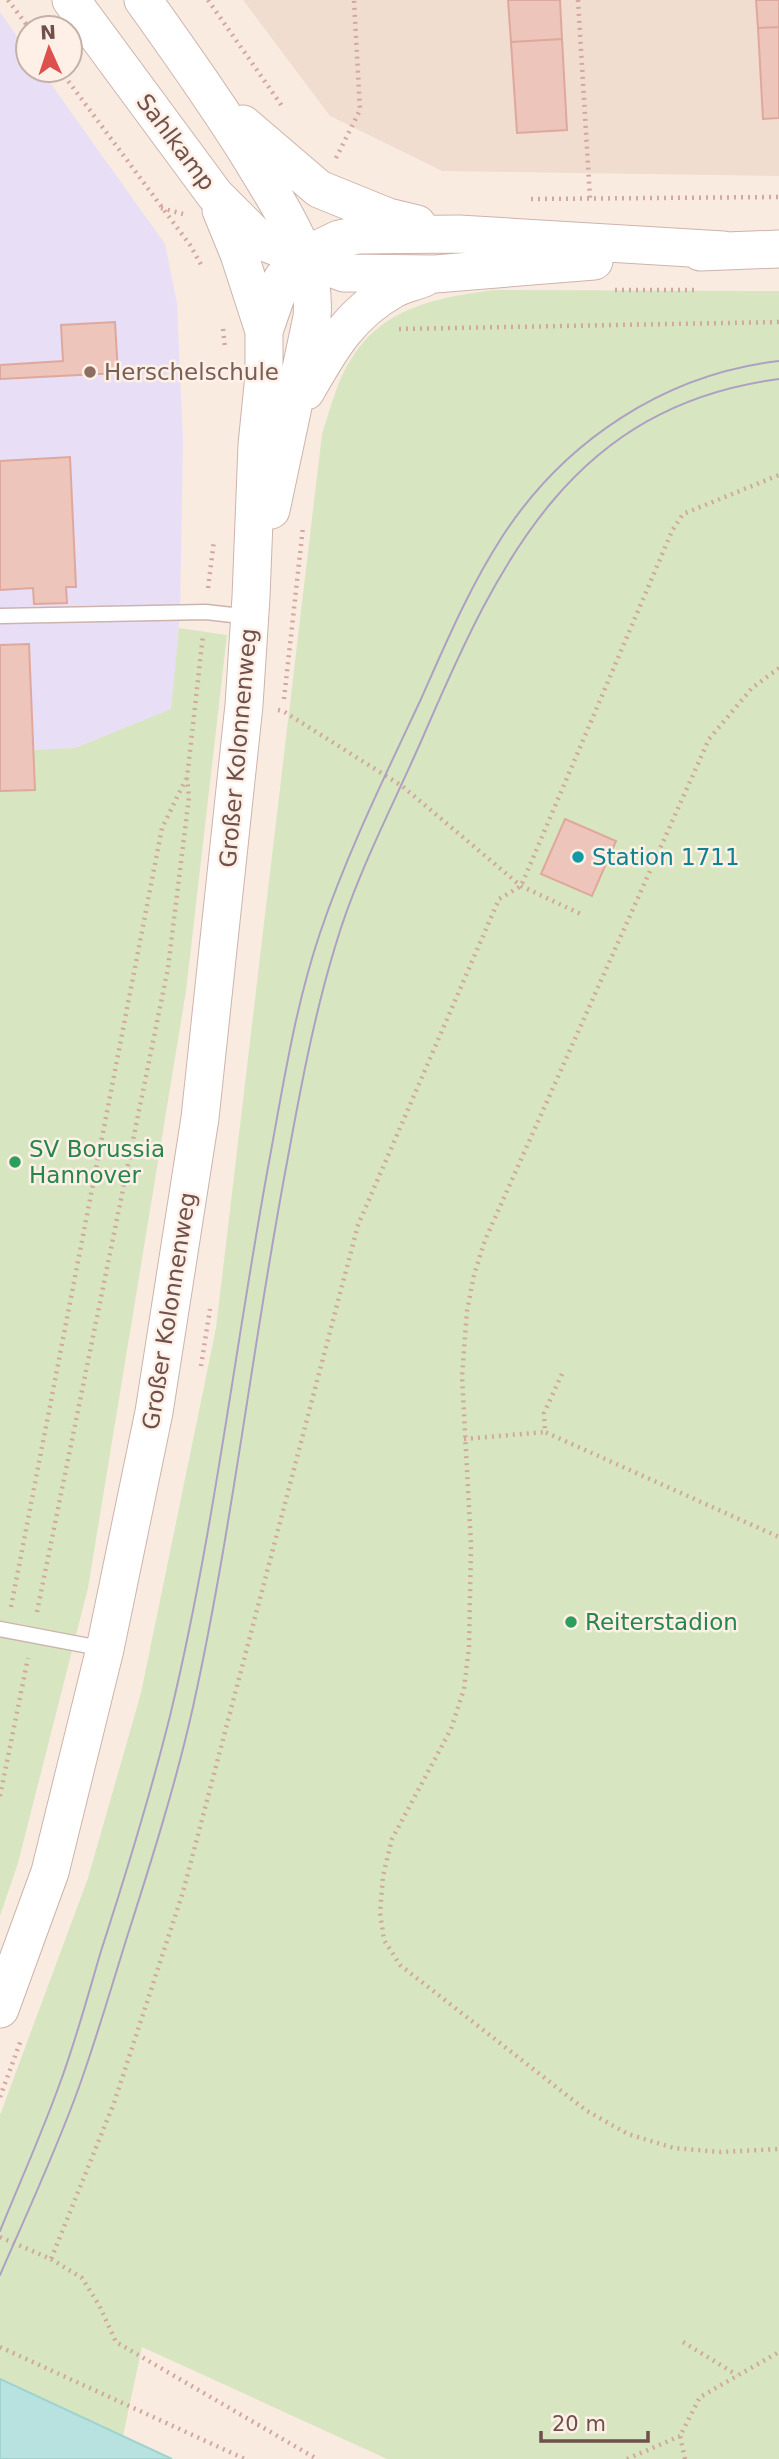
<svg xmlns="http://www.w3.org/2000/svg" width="779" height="2459" viewBox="0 0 779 2459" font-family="'DejaVu Sans',sans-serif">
<rect width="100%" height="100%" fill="#faebe1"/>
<path fill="#f1dcd0" d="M243 0H779V176L442 171 330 116Z"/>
<path fill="#e8def6" d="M0 12 28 52V70H41L165 244 177 303 183 442 180 613 172 709 75 748 0 751Z"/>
<path fill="#d7e6c1" d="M493 290 779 291V2459H387L142 2347 123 2436 0 2379V2115L88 1878 141 1693 216 1328 322 434C327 419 331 403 337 388 366 313 420 300 493 290Z
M179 628 227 635 186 991 88 1588 18 1863 0 1916V751L75 748 171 709Z"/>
<path fill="#b7e2df" stroke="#9ed3d0" stroke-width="2" d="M0 2379 172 2459H0Z"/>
<path fill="#edc5ba" stroke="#dfa89c" stroke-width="2" d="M508 0H560L562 39 511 42Z
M756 0H779V27L758 28Z
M779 27V118L763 119 758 28Z
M562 39 567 130 517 133 511 42Z
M115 322 118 373 0 379V365L63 361 61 325Z
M70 457 76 587H66L67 603 34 604 33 588 0 590V461Z
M29 644 35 790 0 791V645Z
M565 819 616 841 592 896 541 874Z"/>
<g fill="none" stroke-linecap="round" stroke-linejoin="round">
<g stroke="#ccb4ac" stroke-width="17">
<path id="service" d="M0 616 206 612 250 617
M0 1629 105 1649"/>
</g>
<g stroke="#ccb4ac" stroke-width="39">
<path id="tertiary" d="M71 0 215 195 261 241 344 273 435 274 594 261
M143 0C181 53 218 105 252 160 281 209 317 257 312 317L271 510
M243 124 319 189 388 217 417 224
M221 210 239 254 264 331
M700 252 779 249
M306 391C330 349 349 314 394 289 403 284 414 282 424 278
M0 2009 50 1872 105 1649 154 1412 200 1118 244 705 251 597 257 445 264 375V331L282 279 304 256 339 239 358 235 459 234 723 250"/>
</g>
<path stroke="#d2a89e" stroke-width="4.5" stroke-dasharray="2 5" stroke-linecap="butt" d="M8 0 29 28
M208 0 282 106
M578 0 590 198
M60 70 190 245 203 268
M336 158 360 110 354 0
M531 199 779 197
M161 208 183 214
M615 290H694
M223 329 225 348
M399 329 779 322
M208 588 214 541
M779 668 752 688 709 739 485 1240 474 1275 467 1311 462 1376 471 1545 469 1647 464 1689 451 1729 392 1839 383 1876 380 1913 384 1940 400 1965 587 2111 628 2134 674 2148 721 2152 779 2149
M284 699 303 527
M278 710 283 711 402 786 521 886 583 915
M201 1366 210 1309
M562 1374 544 1413 545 1432 779 1537
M464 1439 545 1432
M11 1607 162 828 186 779
M37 1612 168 968 189 797 187 778 203 635
M0 1796 28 1658
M0 2097 21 2040
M0 2237 51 2259 114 2103 183 1892 358 1225 499 899 521 886 672 531 683 514 779 475
M51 2259 82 2278 99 2305 116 2342 317 2459
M683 2342 737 2375
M0 2347 245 2459
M627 2459 680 2436
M685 2459 680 2436 700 2397 779 2352"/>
<use href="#service" stroke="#fff" stroke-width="14"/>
<use href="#tertiary" stroke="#fff" stroke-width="37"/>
<path stroke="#aca1c2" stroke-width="2" d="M0 2231C20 2182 42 2133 60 2083 76 2040 88 1995 101 1951 126 1874 150 1796 170 1716 214 1534 235 1346 269 1162 283 1086 295 1007 320 933 347 853 385 776 421 699 445 645 469 588 502 537 564 441 665 374 779 361
M0 2275C27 2213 56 2151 79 2087 97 2037 112 1985 128 1934 152 1859 176 1783 193 1707 233 1525 253 1340 288 1157 301 1086 314 1016 335 947 356 874 396 800 426 730 500 559 573 406 779 379"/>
</g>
<circle fill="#8d6e63" stroke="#fef0e6" stroke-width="2.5" cx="90" cy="372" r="7"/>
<circle fill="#0f9aa8" stroke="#fef0e6" stroke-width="2.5" cx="578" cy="857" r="7"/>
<g fill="#2e9e5b" stroke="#fef0e6" stroke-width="2.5">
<circle cx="15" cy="1162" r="7"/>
<circle cx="571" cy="1622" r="7"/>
</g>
<g text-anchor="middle" stroke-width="5" stroke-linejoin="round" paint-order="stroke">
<g font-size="23" fill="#6f504a" stroke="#fef0e6">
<text transform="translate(176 142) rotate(53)" y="8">Sahlkamp</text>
<text transform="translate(238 748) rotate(-85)" y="8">Großer Kolonnenweg</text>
<text transform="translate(169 1311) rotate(-81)" y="8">Großer Kolonnenweg</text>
</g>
<g font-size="23" fill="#785e54" stroke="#fef0e6" text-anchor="start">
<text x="104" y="380">Herschelschule</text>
</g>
<g font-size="23" fill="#0d838f" stroke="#fef0e6" text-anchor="start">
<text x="592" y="865">Station 1711</text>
</g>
<g font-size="23" fill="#27864d" stroke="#fef0e6" text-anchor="start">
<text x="29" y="1157">SV Borussia<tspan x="29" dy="26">Hannover</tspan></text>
<text x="585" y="1630">Reiterstadion</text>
</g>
</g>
<g transform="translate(49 49) rotate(357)"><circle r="33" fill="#fef0e6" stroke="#c5b0a8" stroke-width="2"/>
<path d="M0-5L12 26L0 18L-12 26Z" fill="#dc514d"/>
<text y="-10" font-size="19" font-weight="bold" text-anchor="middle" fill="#6f504a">N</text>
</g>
<path d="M541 2431v10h107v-10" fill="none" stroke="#6f504a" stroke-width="3.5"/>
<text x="552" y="2431" font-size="21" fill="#6f504a" stroke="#fef0e6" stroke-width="5" paint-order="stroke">20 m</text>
</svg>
